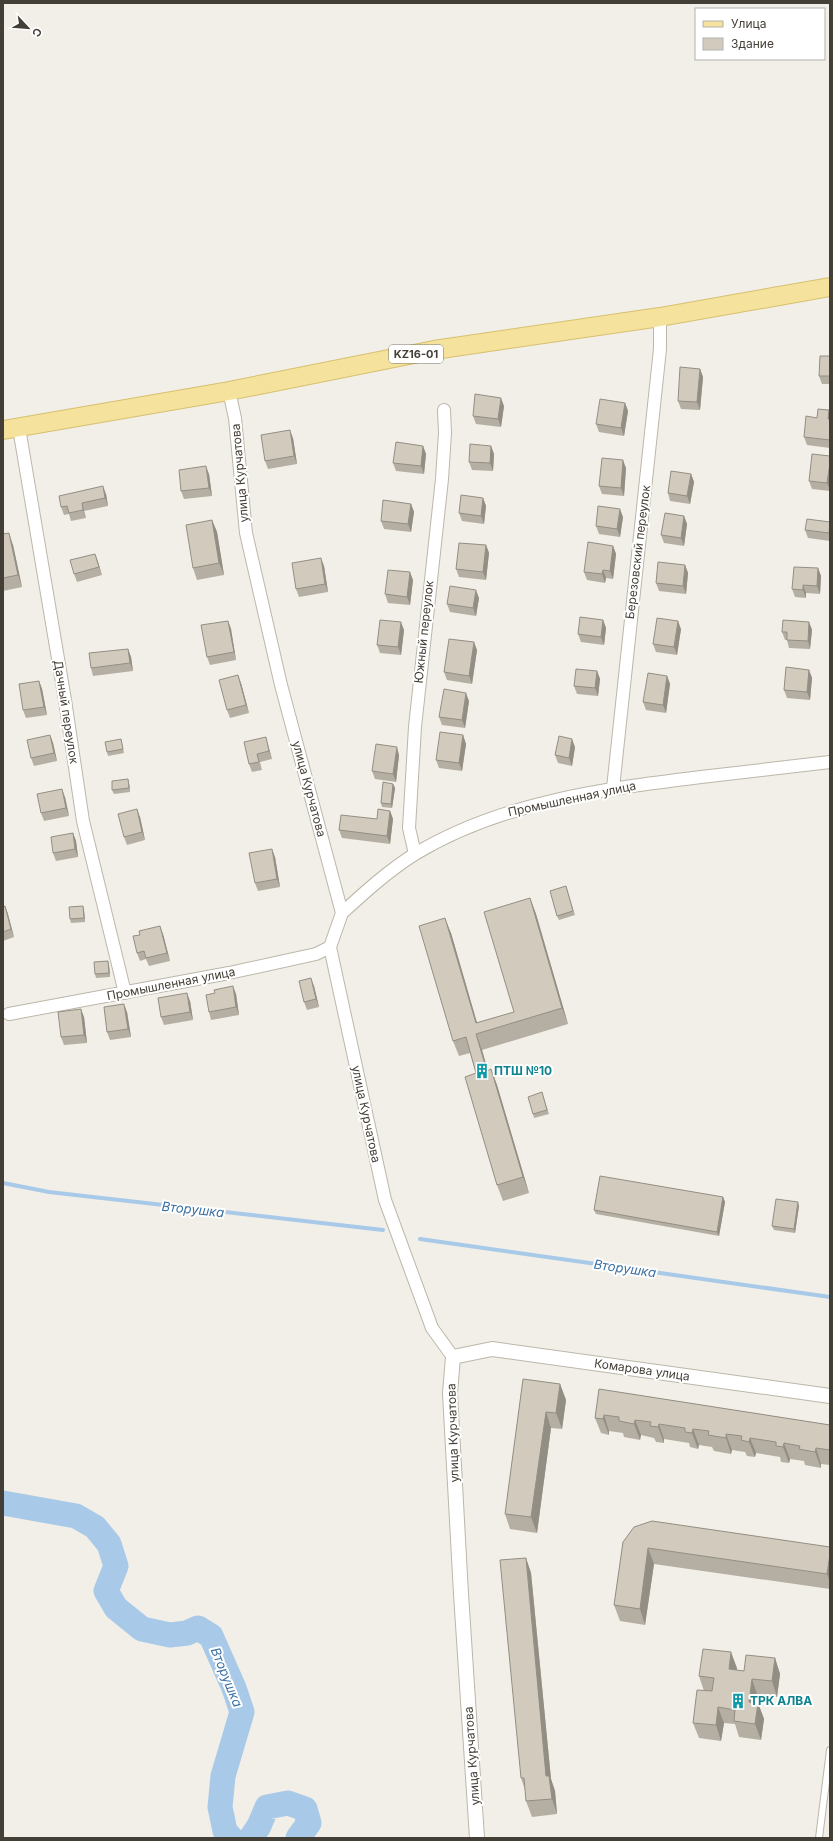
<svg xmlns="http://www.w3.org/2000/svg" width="833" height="1841" viewBox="0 0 833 1841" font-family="Inter,sans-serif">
<rect width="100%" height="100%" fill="#f1efe7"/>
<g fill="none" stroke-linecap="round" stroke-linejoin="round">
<path stroke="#a8c9e8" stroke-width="4" d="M3 1183 49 1192 383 1230
M420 1239 830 1297"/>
<path stroke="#a8c9e8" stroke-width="25" d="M3 1503 76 1516 95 1527 109 1544 116 1566 106 1591 116 1608 142 1629 170 1635 187 1633 198 1628 211 1636 234 1688 242 1712 223 1776 220 1807 225 1831 231 1838
M251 1838 259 1826 267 1807 288 1803 305 1809 309 1823 298 1838"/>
<g stroke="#bcb7aa" stroke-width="8">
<path id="service" d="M819 1838 830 1750"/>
</g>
<g stroke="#bcb7aa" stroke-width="14">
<path id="minor" d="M229 391 235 418 246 533 281 685 342 913 330 947 385 1200 432 1328 453 1357
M19 428 65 700 83 821 125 993
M613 788 660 349V317
M415 854 409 828 415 727 442 479 445 433 444 410
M342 913C365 892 388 871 415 854 501 802 603 789 701 777 744 772 787 767 830 762
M9 1014 229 973 316 954 330 947"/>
</g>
<g stroke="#bcb7aa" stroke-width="16">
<path id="tertiary" d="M477 1838 461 1594 450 1393 453 1357 492 1349 830 1396"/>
</g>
<g stroke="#d7c06f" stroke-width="20">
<path id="primary" d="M3 430 229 391 434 350 660 317 830 287"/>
</g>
<use href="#service" stroke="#fff" stroke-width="6"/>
<use href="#minor" stroke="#fff" stroke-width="12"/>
<use href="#tertiary" stroke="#fff" stroke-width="14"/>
<use href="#primary" stroke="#f4e29d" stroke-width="18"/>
</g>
<path fill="#b5afa3" d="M830 356V384H822L819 376Z
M700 369 703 377 700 410 681 409 678 401Z
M625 403 628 411 624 436 599 432 596 424Z
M504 406 501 427 476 424 473 416Z
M830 412V448L807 445 804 437 817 418Z
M293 438 297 464 268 469 265 461Z
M423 446 426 454 424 474 396 471 393 463Z
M491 446 494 454 493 471 472 470 469 462Z
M830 456V491L812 489 809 481Z
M626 468 624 496 602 494 599 486Z
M209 474 212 496 184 499 181 491Z
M691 474 694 482 690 504 670 501 668 493Z
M106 494 108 506 84 511 86 518 71 521 69 514 64 515 61 507Z
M483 498 486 506 484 524 462 521 459 513Z
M411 504 414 512 411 532 384 529 381 521Z
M684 516 687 524 684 546 664 543 661 535Z
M623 517 620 537 599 534 596 526Z
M212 520 217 532 224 575 197 580 193 568Z
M830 522V541L808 538 805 530Z
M3 534 13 545 22 587 3 591Z
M486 545 489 553 486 580 459 577 456 569Z
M613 546 616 554 613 579 606 578 605 583 587 580 584 572Z
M95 554 98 562 102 575 77 582 74 574Z
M685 565 688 573 686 594 659 591 656 583Z
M324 566 328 592 299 597 296 589Z
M818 568 821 576 820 594 806 593V598L795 597 792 589Z
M413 580 410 605 388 603 385 594Z
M479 598 476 616 450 612 447 604Z
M603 620 606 628 604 645 581 642 578 634Z
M228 621 231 629 236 660 210 665 207 657Z
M809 622 812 630 810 649 789 648 787 640H785L782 632Z
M681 629 677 655 656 652 653 644Z
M404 630 401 655 380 653 377 645Z
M128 649 131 657 133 671 93 676 91 668Z
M477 650 472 684 447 680 444 672Z
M809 670 812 678 810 700 787 698 784 690Z
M597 671 600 679 598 696 577 694 574 686Z
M667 676 670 684 666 713 646 710 643 702Z
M39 681 42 689 47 715 26 718 23 710Z
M241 683 249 713 230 718 227 710Z
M469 701 465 728 442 725 439 717Z
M50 735 53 743 57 761 34 766 31 758Z
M463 735 466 744 462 771 439 768 436 760Z
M121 739 122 743 124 753 108 756 107 752Z
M244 742 268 745 272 759 260 762 262 770 252 772 249 764Z
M575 747 572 766 558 763 555 755Z
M399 755 396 782 375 779 372 771Z
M129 783 130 792 114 794 112 790Z
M393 784 395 788 392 808 382 807 381 803Z
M65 797 69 816 44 821 41 813Z
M390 811 393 819 390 844 342 838 339 830 377 819Z
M140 817 145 840 127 845 124 837Z
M73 833 76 841 78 857 56 861 53 853Z
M275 857 280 887 258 891 255 883Z
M566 886 575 915 559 920 557 916Z
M530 898 536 914 568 1024 482 1050 488 1070 491 1069 497 1085 529 1193 503 1201 497 1185 476 1073 470 1053 459 1056 453 1041 451 933 477 1023 514 1012Z
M5 906 14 937 3 941V907Z
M84 910 85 922 71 923 70 919Z
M163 934 170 961 149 966 146 959 140 961 137 953Z
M109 965 110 977 96 978 95 974Z
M314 986 319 1007 307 1010 304 1002Z
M215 993 236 994 239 1015 211 1020 209 1012Z
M190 1001 193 1020 164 1025 161 1017Z
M127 1012 131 1037 110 1040 107 1032Z
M84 1017 87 1043 64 1045 61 1037Z
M542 1092 549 1114 534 1118 533 1114Z
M723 1197 725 1202 719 1236 596 1214 594 1210Z
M799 1206 795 1233 774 1230 772 1226Z
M523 1379 560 1384 566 1400 562 1429 551 1428 537 1533 510 1529 505 1514Z
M599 1389 830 1425V1465L821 1464V1468L805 1465 804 1461 790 1459 789 1463 781 1462 780 1457 756 1453 755 1457 747 1456 745 1452 732 1450 731 1454 714 1451 712 1447 699 1445 698 1449 690 1447 689 1443 664 1439V1443L656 1442 654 1438 641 1435 640 1440 624 1437 623 1433 609 1431V1435L601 1433 595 1418Z
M623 1542 830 1547V1589L654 1564 645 1625 620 1621 614 1605Z
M526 1558 531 1573 551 1779 555 1791 557 1814 532 1817 526 1801 525 1790 521 1778Z
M775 1658 780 1674 777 1697 757 1694 756 1703H758L764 1719 761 1740 739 1737 735 1724 724 1723 721 1741 699 1738 693 1723 704 1691 699 1676 737 1668 736 1670 744 1671Z"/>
<path fill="#938e84" d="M700 369 703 377 700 410 697 402Z
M501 398 504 406 501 427 498 419Z
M625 403 628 411 624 436 621 428Z
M829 410 830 412V424L828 419Z
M290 430 293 438 297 464 294 456Z
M423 446 426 454 424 474 421 466Z
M491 446 494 454 493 471 490 463Z
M623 460 626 468 624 496 621 488Z
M830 463V490L827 483Z
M206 466 209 474 212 496 209 488Z
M691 474 694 482 690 504 687 496Z
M103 486 106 494 108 506 105 498Z
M483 498 486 506 484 524 481 516Z
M82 503 84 511 86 518 83 510Z
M411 504 414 512 411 532 408 524Z
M620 509 623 517 620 537 617 529Z
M684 516 687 524 684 546 681 538Z
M212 520 217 532 224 575 219 563Z
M830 522V536L829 533Z
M9 533 13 545 22 587 18 575Z
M486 545 489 553 486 580 483 572Z
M613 546 616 554 613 579 610 571Z
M95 554 98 562 102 575 99 567Z
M321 558 324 566 328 592 325 584Z
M685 565 688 573 686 594 683 586Z
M818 568 821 576 820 594 817 586Z
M603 570 606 578 605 583 602 574Z
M410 572 413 580 410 605 407 597Z
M803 585 806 593V598L803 590Z
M476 590 479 598 476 616 473 608Z
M603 620 606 628 604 645 601 637Z
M228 621 231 629 236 660 234 652Z
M678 621 681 629 677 655 674 647Z
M401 622 404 630 401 655 398 647Z
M809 622 812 630 810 649 808 641Z
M474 642 477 650 472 684 469 676Z
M128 649 131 657 133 671 130 663Z
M809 670 812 678 810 700 807 692Z
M597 671 600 679 598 696 595 688Z
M238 675 241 683 249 713 246 705Z
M667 676 670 684 666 713 663 705Z
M39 681 42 689 47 715 44 707Z
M466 693 469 701 465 728 462 720Z
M50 735 53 743 57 761 54 753Z
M463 735 466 744 462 771 459 763Z
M266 737 268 745 272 759 269 751Z
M572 739 575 747 572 766 569 758Z
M397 747 399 755 396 782 393 774Z
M128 779 129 783 130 792 129 788Z
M393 784 395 788 392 808 391 804Z
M62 789 65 797 69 816 66 808Z
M137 809 140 817 145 840 142 832Z
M390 811 393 819 390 844 387 836Z
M73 833 76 841 78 857 75 849Z
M272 849 275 857 280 887 277 879Z
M530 898 536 914 568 1024 562 1008Z
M5 906 8 914 14 937 11 929Z
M83 906 84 910 85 922 84 918Z
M445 918 451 933 480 1033 476 1023Z
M160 926 163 934 170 961 167 953Z
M108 961 109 965 110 977 109 973Z
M311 978 314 986 319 1007 316 999Z
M233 986 236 994 239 1015 236 1007Z
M187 993 190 1001 193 1020 190 1012Z
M124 1004 127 1012 131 1037 128 1029Z
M81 1009 84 1017 87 1043 84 1035Z
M476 1034 482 1050 492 1086 487 1071Z
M491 1069 497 1085 529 1193 523 1177Z
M723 1197 725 1202 719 1236 717 1232Z
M798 1202 799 1206 795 1233 794 1229Z
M560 1384 566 1400 562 1429 556 1413Z
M546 1412 551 1428 537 1533 531 1517Z
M604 1415 609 1431V1435L603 1419Z
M635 1420 641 1435 640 1440 634 1424Z
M659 1424 664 1439V1443L658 1427Z
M693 1429 699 1445 698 1449 692 1433Z
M726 1434 732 1450 731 1454 726 1438Z
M750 1438 756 1453 755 1457 749 1442Z
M784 1443 790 1459 789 1463 783 1447Z
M816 1448 821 1464V1468L815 1452Z
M648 1548 654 1564 645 1625 640 1609Z
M830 1554V1582L827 1574Z
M526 1558 531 1573 551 1779 555 1791 557 1814 552 1799 546 1776Z
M731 1652 737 1668 735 1684 729 1669Z
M775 1658 780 1674 777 1697 772 1681Z
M752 1679 757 1694 755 1718 749 1702Z
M758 1703 764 1719 761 1740 755 1724Z
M718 1707 724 1723 721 1741 716 1725Z"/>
<path fill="#d2cbbd" stroke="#938e84" d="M820 356H830V376H819Z
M680 367 700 369 697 402 678 401Z
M475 394 501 398 498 419 473 416Z
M600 399 625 403 621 428 596 424Z
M818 409 829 410 828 419H830V440L804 437 806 416 817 418Z
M290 430 294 456 265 461 261 435Z
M396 442 423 446 421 466 393 463Z
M470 444 491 446 490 463 469 462Z
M812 454 830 456V463L827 483 809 481Z
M602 458 623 460 621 488 599 486Z
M206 466 209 488 181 491 179 470Z
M671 471 691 474 687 496 668 493Z
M103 486 105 498 82 503 83 510 69 513 67 506 61 507 59 496Z
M461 495 483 498 481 516 459 513Z
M383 500 411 504 408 524 381 521Z
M598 506 620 509 617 529 596 526Z
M665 513 684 516 681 538 661 535Z
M807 519 830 522 829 533 805 530Z
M212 520 219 563 193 568 186 525Z
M9 533 18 575 3 578V534Z
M588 542 613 546 610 571 603 570 602 574 584 572Z
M459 543 486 545 483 572 456 569Z
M95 554 99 567 74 574 70 560Z
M321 558 325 584 296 589 292 563Z
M658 562 685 565 683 586 656 583Z
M794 567 818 568 817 586 803 585V590L792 589Z
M388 570 410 572 407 597 385 594Z
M450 586 476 590 473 608 447 604Z
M580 617 603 620 601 637 578 634Z
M657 618 678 621 674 647 653 644Z
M380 620 401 622 398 647 377 645Z
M783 620 809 622 808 641 787 640V632H782Z
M228 621 234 652 207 657 201 625Z
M449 639 474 642 469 676 444 672Z
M128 649 130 663 91 668 89 653Z
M786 667 809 670 807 692 784 690Z
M576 669 597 671 595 688 574 686Z
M648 673 667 676 663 705 643 702Z
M238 675 246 705 227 710 219 680Z
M39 681 44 707 23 710 19 684Z
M444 689 466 693 462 720 439 717Z
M440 732 463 735 459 763 436 760Z
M50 735 54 753 31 758 27 740Z
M559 736 572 739 569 758 555 755Z
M266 737 269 751 257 754 259 762 249 764 244 742Z
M121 739 123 749 107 752 105 742Z
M376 744 397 747 393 774 372 771Z
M128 779 129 788 112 790V781Z
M383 782 393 784 391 804 381 803Z
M62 789 66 808 41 813 37 794Z
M137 809 142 832 124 837 118 814Z
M378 809 390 811 387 836 339 830 341 815 377 819Z
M73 833 75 849 53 853 51 837Z
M272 849 277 879 255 883 249 853Z
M566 886 573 911 557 916 550 891Z
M530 898 562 1008 476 1034 487 1071 491 1069 523 1177 497 1185 465 1077 476 1073 466 1037 453 1041 419 926 445 918 476 1023 514 1012 484 912Z
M5 906 11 929 3 932V907Z
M83 906 84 918 70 919 69 907Z
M160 926 167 953 146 958 144 951 137 953 133 936 140 935 139 931Z
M108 961 109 973 95 974 94 962Z
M311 978 316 999 304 1002 299 981Z
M233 986 236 1007 209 1012 206 995 215 993 214 990Z
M187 993 190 1012 161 1017 158 998Z
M124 1004 128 1029 107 1032 104 1007Z
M81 1009 84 1035 61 1037 58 1012Z
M542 1092 547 1110 533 1114 528 1097Z
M600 1176 723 1197 717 1232 594 1210Z
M776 1199 798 1202 794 1229 772 1226Z
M523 1379 560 1384 556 1413 546 1412 531 1517 505 1514Z
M599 1389 830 1425V1450L816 1448 815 1452 799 1449 800 1446 784 1443 783 1447 776 1446V1442L750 1438 749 1442 741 1440 742 1436 726 1434V1438L708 1435 709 1431 693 1429 692 1433 685 1432V1428L659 1424 658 1427 650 1426 651 1422 635 1420 634 1424 619 1421V1417L604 1415 603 1419 595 1418Z
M652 1521 830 1547V1554L827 1574 648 1548 640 1609 614 1605 623 1542 634 1527Z
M526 1558 546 1776H549L552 1799 526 1801 524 1778H521L500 1560Z
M703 1649 731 1652 729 1669 744 1671 746 1655 775 1658 772 1681 752 1679 749 1702 758 1703 755 1724 734 1721 735 1710 718 1707 716 1725 693 1723 697 1690 712 1691 714 1678 699 1676Z"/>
<defs>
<g id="building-bare" transform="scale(1.2)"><path d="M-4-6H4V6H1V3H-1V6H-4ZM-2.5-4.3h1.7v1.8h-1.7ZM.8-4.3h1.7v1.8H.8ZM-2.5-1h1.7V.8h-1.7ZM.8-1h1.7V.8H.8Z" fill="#0f9aa8" stroke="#fff" stroke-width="2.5" paint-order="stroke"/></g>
</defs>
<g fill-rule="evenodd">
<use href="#building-bare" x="482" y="1071"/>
<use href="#building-bare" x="738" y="1701"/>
</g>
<g text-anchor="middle" stroke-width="4" stroke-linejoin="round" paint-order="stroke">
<rect fill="#fff" stroke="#7c7972" stroke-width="1" x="389" y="345" width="54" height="18" rx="3"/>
<g font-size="11" font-weight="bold" fill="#443f36">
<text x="416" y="358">KZ16-01</text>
</g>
<g font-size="12" fill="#443f36" stroke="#fff">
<text transform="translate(240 473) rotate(-95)" y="4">улица Курчатова</text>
<text transform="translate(638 552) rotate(-83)" y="4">Березовский переулок</text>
<text transform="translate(424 632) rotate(-84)" y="4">Южный переулок</text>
<text transform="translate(66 712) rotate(81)" y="4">Дачный переулок</text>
<text transform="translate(309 789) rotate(75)" y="4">улица Курчатова</text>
<text transform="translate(572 799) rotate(-12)" y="4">Промышленная улица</text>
<text transform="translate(171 984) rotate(-11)" y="4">Промышленная улица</text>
<text transform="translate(366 1114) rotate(78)" y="4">улица Курчатова</text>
<text transform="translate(642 1370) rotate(8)" y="4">Комарова улица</text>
<text transform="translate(453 1433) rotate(-92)" y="4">улица Курчатова</text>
<text transform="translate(472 1756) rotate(-94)" y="4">улица Курчатова</text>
</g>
<g font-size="12" font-weight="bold" fill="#0d838f" stroke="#fff" text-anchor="start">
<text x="494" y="1075">ПТШ №10</text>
<text x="750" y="1705">ТРК АЛВА</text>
</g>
<g font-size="13" font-style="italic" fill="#3b70a4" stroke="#fff">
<text transform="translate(193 1209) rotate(6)" y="5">Вторушка</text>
<text transform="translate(625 1268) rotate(8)" y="5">Вторушка</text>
<text transform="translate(227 1677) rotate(68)" y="5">Вторушка</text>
</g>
</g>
<rect width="833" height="1841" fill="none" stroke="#443f36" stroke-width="8"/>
<rect x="695" y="8" width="130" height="52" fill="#ffffff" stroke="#b4b2af"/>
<rect x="703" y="21" width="20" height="6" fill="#f4e29d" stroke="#b4b2af"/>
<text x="731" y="28" font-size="12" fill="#443f36">Улица</text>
<rect x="703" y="38" width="20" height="12" fill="#d2cbbd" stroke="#b4b2af"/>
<text x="731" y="48" font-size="12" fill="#443f36">Здание</text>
<g transform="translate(28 28) rotate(116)" stroke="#ffffff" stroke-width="3" paint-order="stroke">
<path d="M0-3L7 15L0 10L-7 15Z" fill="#443f36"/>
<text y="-6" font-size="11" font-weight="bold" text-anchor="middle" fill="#443f36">С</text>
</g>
</svg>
